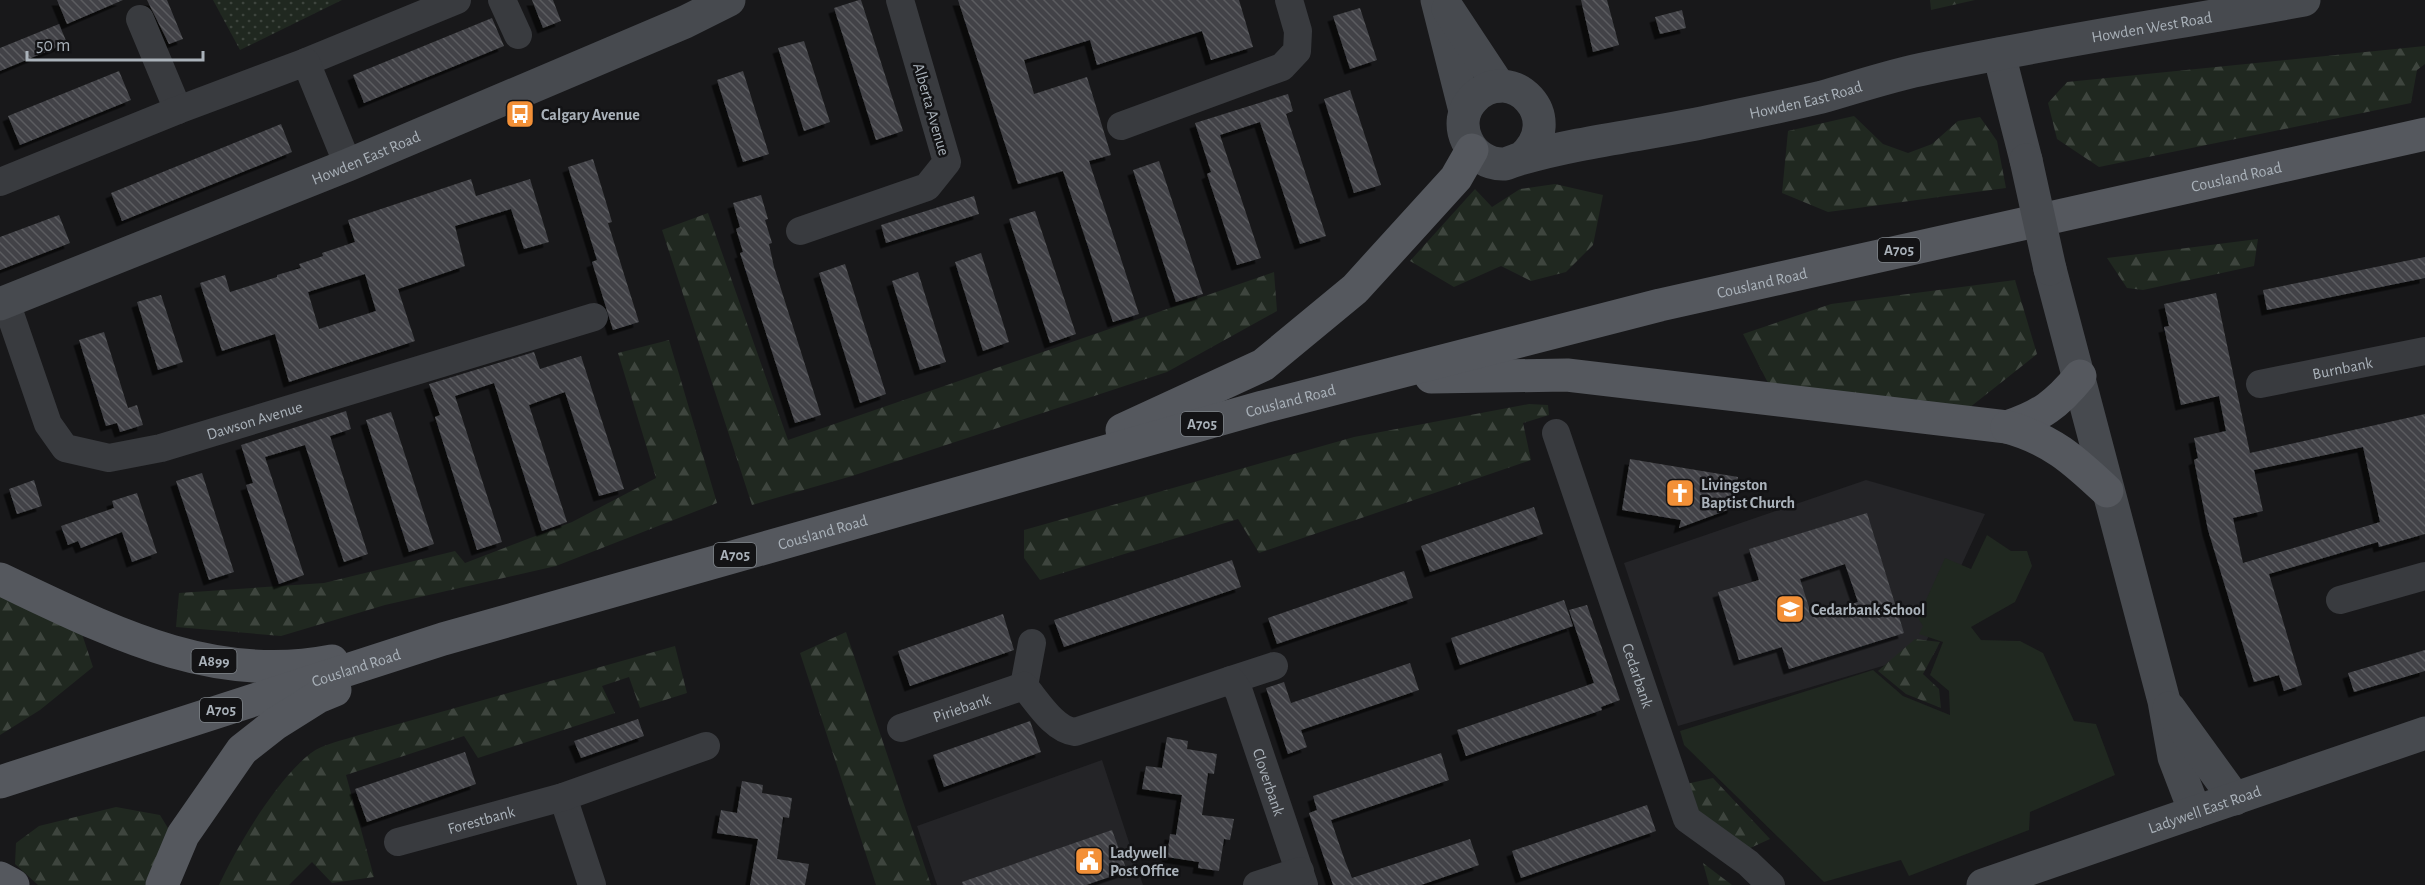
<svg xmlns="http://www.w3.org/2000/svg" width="2425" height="885" viewBox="0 0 2425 885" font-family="'Alegreya Sans',sans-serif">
<defs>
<pattern id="forest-firs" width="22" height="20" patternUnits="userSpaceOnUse" patternTransform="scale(1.5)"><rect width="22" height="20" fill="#202820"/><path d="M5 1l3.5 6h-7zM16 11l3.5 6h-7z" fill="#3e453e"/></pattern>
<pattern id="park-dots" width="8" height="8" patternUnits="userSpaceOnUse" patternTransform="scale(1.5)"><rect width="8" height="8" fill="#202820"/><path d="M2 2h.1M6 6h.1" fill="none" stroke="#3e453e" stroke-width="1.8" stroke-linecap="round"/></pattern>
<pattern id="building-back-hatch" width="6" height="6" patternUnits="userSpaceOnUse" patternTransform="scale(1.5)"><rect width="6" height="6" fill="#424347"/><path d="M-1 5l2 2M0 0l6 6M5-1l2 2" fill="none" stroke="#5b5c5f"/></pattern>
<filter id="shadow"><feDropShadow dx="-5.5" dy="5.5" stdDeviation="0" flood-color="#0009"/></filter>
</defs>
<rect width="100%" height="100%" fill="#18181a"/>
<path fill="#242427" d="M1866 480 1985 514 1920 655 1678 726 1624 563Z
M1102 760 1143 885H937L917 826Z"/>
<path fill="#202820" d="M1987 535 2011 551H2027L2032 566 2015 602 1971 627 1981 640 2020 641 2043 653 2074 721 2096 724 2115 775 2030 812 2029 830 1909 876 1901 860 1824 882 1684 745 1680 731 1873 670 1903 696 1950 715 1949 691 1930 675 1943 642 1919 634 1923 626 1918 618 1945 558 1971 569Z"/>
<path fill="url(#forest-firs)" d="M1930 0H1975L1931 10Z
M2425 46V64L2417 70 2411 103 2099 167 2057 139 2048 103 2067 82Z
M1854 116 1883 144 1908 153 1932 144 1958 121 1980 117 1997 141 2006 188 1828 212 1782 193 1788 131Z
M1555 184 1603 195 1593 245 1566 272 1531 281 1501 266 1454 287 1410 261 1475 189 1492 207 1520 189Z
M708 213 788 440 1274 272 1277 311 1167 372 852 476 752 505 662 230Z
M2258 239 2254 266 2143 290 2127 288 2107 258Z
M2015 280 2037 354 1969 408 1768 383 1743 334 1831 304Z
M669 340 717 503 556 566 385 605 281 636 176 627 179 593 324 583 455 551 465 563 572 522 656 478 618 353Z
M1529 404 1548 405 1549 415 1523 423 1531 460 1259 553 1238 519 1040 580 1024 558V530L1354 437Z
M0 594 82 634 93 667 40 710 0 735Z
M846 632 931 885H876L800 653Z
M1915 639 1940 642 1923 674 1939 689 1941 708 1906 694 1878 671Z
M675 646 687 693 640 708 629 677 602 686 615 713 478 758 464 736 346 775 374 877 332 883 312 862 289 885H219C237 846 277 779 311 753 323 744 344 740 359 735Z
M1713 778 1770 839 1748 849 1696 809 1686 784Z
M116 807 160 815 171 833 150 885H38L15 864 16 843 39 826Z
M1703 863 1732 885H1709Z"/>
<path fill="url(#park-dots)" d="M213 0H342L240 50Z"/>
<path fill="url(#building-back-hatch)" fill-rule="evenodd" filter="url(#shadow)" d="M57 0H123L67 24Z
M147 0H167L183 39 169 44Z
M532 0H553L561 21 543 28Z
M859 0H861L903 131 876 140 834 8Z
M958 0H1239L1253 47 1211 60 1202 31 1097 65 1090 40 1024 60 1034 94 1087 77 1111 155 1089 161 1139 314 1113 322 1063 171 1018 184Z
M1581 0H1607L1619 45 1593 52Z
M1360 8 1377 60 1350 69 1333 16Z
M1682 10 1686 28 1660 34 1655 17Z
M492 18 504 46 364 103 353 75Z
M59 24 67 43 0 71V48Z
M804 41 830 122 804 131 778 48Z
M119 71 131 100 20 145 8 116Z
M743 71 769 154 743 162 717 80Z
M1350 90 1381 185 1354 193 1324 99Z
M1288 94 1293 111 1286 114 1326 236 1300 244 1260 122 1220 135 1261 258 1237 265 1207 174 1211 172 1195 123Z
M281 124 292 152 122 221 111 193Z
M593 159 612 222 608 223 639 322 613 330 592 262 597 260 568 167Z
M1159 161 1203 294 1176 302 1133 170Z
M471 179 476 196 530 179 549 242 524 249 511 209 455 226 465 266 398 289 415 341 289 382 275 334 222 351 200 283 225 275 230 292 277 277V275L301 268 299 264 323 256 322 253 355 242 348 220ZM365 274 376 311 319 329 308 292Z
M761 195 768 219 765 220 772 243 769 244 774 267 821 415 795 423 740 253 743 252 736 229 740 227 733 203Z
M974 196 979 214 886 243 881 225Z
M1035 211 1076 334 1050 343 1009 219Z
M59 215 70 243 0 270V237Z
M981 253 1009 342 983 351 955 262Z
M2425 257V278L2267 310 2263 290Z
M845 264 886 394 860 403 819 273Z
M918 272 946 362 920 370 892 281Z
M2216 293 2250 453 2425 414V534L2379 547 2378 542 2269 574 2302 685 2284 691 2279 675 2254 682 2208 530 2194 460 2198 458 2194 438 2226 431 2219 396 2181 405 2164 327 2169 326 2164 304ZM2363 447 2380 522 2243 563 2233 518 2263 511 2254 470Z
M161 295 183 362 158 370 137 302Z
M104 332 128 408 137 405 143 425 120 432 117 423 106 426 79 340Z
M534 352 540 369 581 356 624 489 599 496 565 392 529 405 567 522 542 531 494 383 455 396 502 542 477 550 435 417 440 415 429 384Z
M346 411 351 429 330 436 368 554 344 562 305 445 265 457 304 575 279 584 246 485 253 483 241 445Z
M391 412 434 544 409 552 366 420Z
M1630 459 1738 477 1733 508 1679 528 1681 520 1622 510Z
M202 473 234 572 209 580 176 481Z
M34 480 42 506 17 514 9 489Z
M137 493 157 553 132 562 122 532 81 548 78 541 68 545 61 526 114 508 112 501Z
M1534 507 1543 534 1430 572 1421 546Z
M1867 513 1904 633 1789 669 1782 647 1739 660 1718 592 1759 580 1749 549ZM1845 564 1858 602 1812 617 1800 579Z
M1232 560 1241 587 1064 647 1054 620Z
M1404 571 1413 598 1277 644 1268 618Z
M1564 600 1573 626 1460 665 1451 638Z
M1587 605 1620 700 1601 707 1602 710 1466 756 1457 730 1594 683 1569 610Z
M1003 614 1014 650 910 686 898 651Z
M2425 650V671L2354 692 2348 673Z
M1410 663 1419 690 1301 730 1307 747 1288 754 1266 688 1284 682 1291 703Z
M638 719 644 736 581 758 574 741Z
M1030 721 1041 752 944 787 933 755Z
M1167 737 1188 741 1187 749 1217 754 1214 774 1208 773 1202 815 1234 819 1230 840 1224 839 1219 871 1198 868 1199 862 1167 857 1170 834 1176 835 1182 795 1142 789 1146 766 1162 768Z
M465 752 476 784 367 822 355 789Z
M1441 753 1449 780 1331 820 1345 861 1352 878 1470 839 1479 865 1421 885H1333L1309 813 1317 810 1313 796Z
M742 781 763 785 762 793 792 798 789 818 783 817 777 859 809 864 805 885H750L758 839 717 833 721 810 737 813Z
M1647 805 1656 831 1521 878 1512 851Z
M1112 830 1127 871 1086 885H963L962 882Z"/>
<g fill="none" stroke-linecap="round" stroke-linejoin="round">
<g stroke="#393b3f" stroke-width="28">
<path d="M502 0 518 35"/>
<path d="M140 19 178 110"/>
<path d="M306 62 457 0"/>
<path d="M1121 126 1282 67 1297 51 1298 31 1289 0"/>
<path d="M0 182 178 110 306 62 348 165"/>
<path d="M800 231 927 187 947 162 900 0"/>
<path id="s1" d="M6 302 48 424 65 448 109 458 161 448 594 317"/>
<path id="s2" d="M2260 384 2425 351"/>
<path id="s3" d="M1556 433 1687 819 1748 863 1771 885"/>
<path d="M2340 600 2425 576"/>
<path d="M1231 680 1274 666"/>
<path d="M1024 686 1032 643"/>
<path id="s4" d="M901 728 1024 686C1037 701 1054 730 1075 732L1231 680 1239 692 1304 885"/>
<path d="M563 797 592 885"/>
<path id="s5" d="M398 842 563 797 706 746"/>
<path d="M1257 885 1300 871"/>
</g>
<g stroke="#474a4f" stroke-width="33">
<path d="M1437 0 1465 111"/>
<path d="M1448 9 1499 86"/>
<path d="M1999 54 2026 160"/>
<path id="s6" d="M1522 158C1568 118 1511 61 1474 98 1449 122 1470 166 1505 164 1509 163 1515 160 1520 159 1585 140 1654 134 1720 119 1754 112 1788 105 1822 97 1857 87 1892 75 1928 68 2053 41 2179 23 2304 0"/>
<path d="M2050 269 2164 701 2174 757 2195 812"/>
<path id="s7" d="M0 304 348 165 685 22 729 0"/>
<path d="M2169 708 2235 799"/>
<path id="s8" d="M1983 885 2425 733"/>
</g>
<g stroke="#55585e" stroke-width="33">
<path d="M1431 377 1567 375 2007 427C2041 416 2057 404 2080 376"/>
<path d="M2007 427C2051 439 2074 460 2107 491"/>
<path d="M1122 430 1263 365 1355 289 1456 178 1472 150"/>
<path d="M0 579C106 629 210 685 332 661"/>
<path id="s9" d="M0 782 443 639 1263 407 1660 305 2425 134"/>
<path d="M0 878 13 885"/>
<path d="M162 885 183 835 242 750 275 724 318 697 335 690"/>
</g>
<path stroke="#474a4f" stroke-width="33" d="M2026 160 2050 269"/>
</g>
<defs>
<g id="bus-square" transform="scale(1.5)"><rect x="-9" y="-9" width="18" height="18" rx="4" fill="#f39037" stroke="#131315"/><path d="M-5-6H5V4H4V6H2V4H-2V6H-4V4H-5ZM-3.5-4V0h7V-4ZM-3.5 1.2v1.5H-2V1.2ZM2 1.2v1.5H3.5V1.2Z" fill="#fff"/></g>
<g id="church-square" transform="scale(1.5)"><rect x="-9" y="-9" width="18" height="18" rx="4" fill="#f39037" stroke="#131315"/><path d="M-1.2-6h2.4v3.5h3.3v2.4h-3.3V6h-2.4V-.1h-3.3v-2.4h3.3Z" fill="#fff"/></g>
<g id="school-square" transform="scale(1.5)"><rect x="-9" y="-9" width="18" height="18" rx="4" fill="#f39037" stroke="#131315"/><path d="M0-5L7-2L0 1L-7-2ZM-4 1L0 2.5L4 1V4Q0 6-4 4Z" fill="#fff"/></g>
<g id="civic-square" transform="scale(1.5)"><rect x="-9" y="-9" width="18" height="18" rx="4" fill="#f39037" stroke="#131315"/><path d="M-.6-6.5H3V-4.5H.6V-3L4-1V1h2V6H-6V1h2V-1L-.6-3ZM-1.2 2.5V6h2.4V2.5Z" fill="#fff"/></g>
</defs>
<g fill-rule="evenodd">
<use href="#bus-square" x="520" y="114"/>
<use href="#church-square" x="1680" y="493"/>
<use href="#school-square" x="1790" y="609"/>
<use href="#civic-square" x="1089" y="861"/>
</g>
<g text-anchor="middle" stroke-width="5" stroke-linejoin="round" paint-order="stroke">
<g fill="#131315" stroke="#7d8288" stroke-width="1.5">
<rect x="1878" y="238" width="42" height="24" rx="4.5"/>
<rect x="1181" y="412" width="42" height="24" rx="4.5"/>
<rect x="714" y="543" width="42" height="24" rx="4.5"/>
<rect x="191.5" y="649" width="45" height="24" rx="4.5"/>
<rect x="200" y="698" width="42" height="24" rx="4.5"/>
</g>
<g font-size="15" font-weight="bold" fill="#aab2ba">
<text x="1899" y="255">A705</text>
<text x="1202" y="429">A705</text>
<text x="735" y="560">A705</text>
<text x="214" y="666">A899</text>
<text x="221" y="715">A705</text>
</g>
<g font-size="16" fill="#aab2ba" stroke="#131315">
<text dy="6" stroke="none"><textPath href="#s6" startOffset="884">Howden West Road</textPath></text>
<text dy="6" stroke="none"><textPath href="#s6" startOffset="530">Howden East Road</textPath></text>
<text transform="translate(932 109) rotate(74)" y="6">Alberta Avenue</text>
<text dy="6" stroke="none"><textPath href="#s7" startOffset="394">Howden East Road</textPath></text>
<text dy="6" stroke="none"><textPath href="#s9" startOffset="2318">Cousland Road</textPath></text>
<text dy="6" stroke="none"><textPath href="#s9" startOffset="1832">Cousland Road</textPath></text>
<text dy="6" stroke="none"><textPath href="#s2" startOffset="84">Burnbank</textPath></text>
<text dy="6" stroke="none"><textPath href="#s9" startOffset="1346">Cousland Road</textPath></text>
<text dy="6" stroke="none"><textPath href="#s1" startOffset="354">Dawson Avenue</textPath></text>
<text dy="6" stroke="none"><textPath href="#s9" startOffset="860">Cousland Road</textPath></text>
<text dy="6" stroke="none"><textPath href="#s9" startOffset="374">Cousland Road</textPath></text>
<text dy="6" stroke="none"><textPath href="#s3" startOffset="256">Cedarbank</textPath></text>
<text dy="6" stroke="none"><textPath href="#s4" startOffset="64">Piriebank</textPath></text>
<text dy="6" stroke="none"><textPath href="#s4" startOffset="474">Cloverbank</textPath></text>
<text dy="6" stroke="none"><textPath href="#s8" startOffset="234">Ladywell East Road</textPath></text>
<text dy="6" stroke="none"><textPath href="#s5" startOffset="86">Forestbank</textPath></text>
</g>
<g font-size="16" font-weight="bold" fill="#aab2ba" stroke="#131315" text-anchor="start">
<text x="541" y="120">Calgary Avenue</text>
<text x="1701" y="490">Livingston<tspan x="1701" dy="18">Baptist Church</tspan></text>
<text x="1811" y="615">Cedarbank School</text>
<text x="1110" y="858">Ladywell<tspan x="1110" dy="18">Post Office</tspan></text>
</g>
</g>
<path d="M27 51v9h176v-9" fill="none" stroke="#aab2ba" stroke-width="3"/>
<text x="36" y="51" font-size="18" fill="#aab2ba" stroke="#131315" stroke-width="4.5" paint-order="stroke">50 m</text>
</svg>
